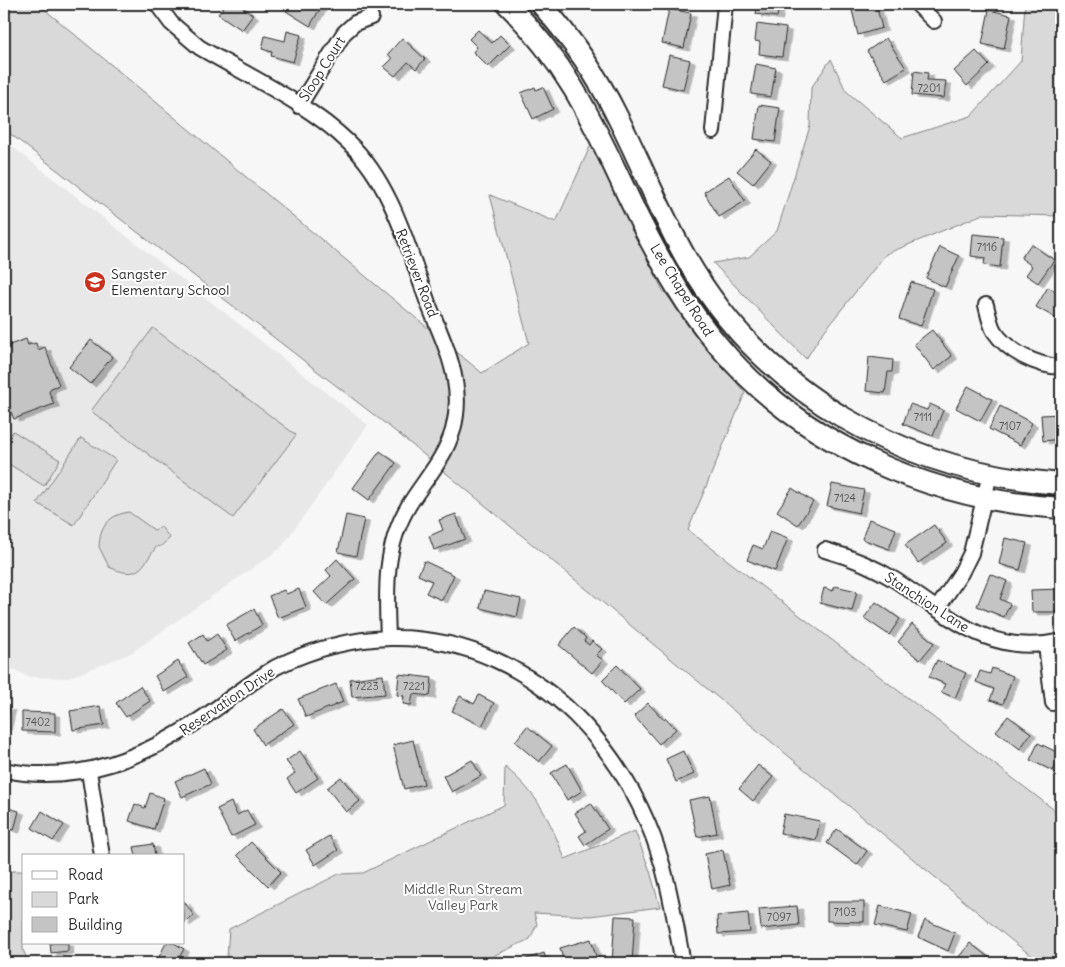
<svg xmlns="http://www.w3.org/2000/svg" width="1065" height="967" viewBox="0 0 1065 967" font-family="Delius,sans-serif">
<defs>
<filter id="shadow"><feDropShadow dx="5.5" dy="3" stdDeviation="0" flood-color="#0004"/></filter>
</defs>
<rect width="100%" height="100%" fill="#f7f7f7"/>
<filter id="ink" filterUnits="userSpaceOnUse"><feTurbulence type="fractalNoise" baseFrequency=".02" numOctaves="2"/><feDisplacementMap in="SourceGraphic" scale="10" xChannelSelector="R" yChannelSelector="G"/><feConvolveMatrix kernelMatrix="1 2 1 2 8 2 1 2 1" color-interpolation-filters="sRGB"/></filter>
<g filter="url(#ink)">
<path fill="#e8e8e8" d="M4 140 368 425 281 548 131 653 68 678 29 677 4 665Z"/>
<path fill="#d9d9d9" stroke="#828282" d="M4 4H38L482 373 529 343 490 195 556 222 593 140 662 289 745 393 688 530 1061 815V963H1042L1016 944 400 435 4 129Z
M1025 4H1061V216L983 214 886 254 821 335 806 359 713 263 749 257 777 231 810 126 811 88 831 59 846 91 902 138 971 116 1021 61Z
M153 328 296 435 233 518 91 411Z
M13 431 60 460 44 486 4 461V445Z
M81 438 116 460 74 525 37 503Z
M129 512 154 530 161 527 170 538 161 546 156 547C141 569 138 580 109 567L99 547C100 526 109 515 129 512Z
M505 767C539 795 549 819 565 859L635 831 650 871 660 907 590 916 534 913 537 924 530 939 478 963H222L227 957 229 929 339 874 363 873 504 805Z
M4 871H23V950L29 963H4Z"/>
<path fill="#c4c4c4" stroke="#2b2b2b" filter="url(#shadow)" d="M226 4H238L253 15 242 30 218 14Z
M290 4H319L318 6 321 7 310 26 286 11Z
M758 4H779L777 17 756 14Z
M860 4H876L882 28 858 35 851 6Z
M669 9 691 13 684 48 662 43Z
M989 10 1011 15 1004 49 982 44Z
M757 24 786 28 782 57 759 54 760 42 755 41Z
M478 30 492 43 500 35 510 45 488 67 473 52 477 47 469 39Z
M287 31 301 35 293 62 271 56 272 52 262 49 265 36 285 41Z
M402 38 425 59 416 69 408 62 395 76 384 67 392 59 388 54Z
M886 38 906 68 886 80 867 51Z
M976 51 989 65 967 86 954 71Z
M669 55 690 60 683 90 662 85Z
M756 64 776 68 771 97 751 94Z
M914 71 928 73 927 80 946 81 944 98 912 95Z
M535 87 536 90 543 87 553 109 533 119 521 93Z
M759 105 780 108 775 142 754 139Z
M756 149 771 161 753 184 737 171Z
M729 176 745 201 719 217 704 192Z
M973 234 1003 237 1000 267 984 265 985 258 971 256Z
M1031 244 1054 260 1038 283 1026 275 1032 266 1021 258Z
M940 247 959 256 945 287 926 278Z
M911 282 933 289 921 326 899 319Z
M1048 287 1061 295V321L1036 307Z
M932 330 952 356 934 370 914 344Z
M26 339 28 345 36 343 38 350 45 347 59 385 51 388 49 392 54 404 14 419 10 410 4 413V347Z
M91 340 112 357 90 384 69 367Z
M869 357 893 360 892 372H888L885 393 866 391Z
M968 386 992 399 980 421 956 408Z
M910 404 927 410 930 404 943 410 933 436 903 424Z
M1000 406 1032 423 1020 445 989 429Z
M1061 414V439L1043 441 1041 415Z
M380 451 396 463 369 500 353 488Z
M832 484 864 490 859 513 827 506Z
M792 488 813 502 798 525 777 511Z
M456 514 465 539 434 550 429 536 443 530 439 520Z
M346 515 364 519 356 556 338 552Z
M869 519 896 529 889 549 862 539Z
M934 525 947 543 918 563 905 545Z
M770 531 788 538 775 571 747 560 753 545 763 549Z
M1005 538 1027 543 1020 570 999 564Z
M337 559 355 579 326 605 314 592 331 576 326 570Z
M424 561 454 575 442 600 426 593 432 581 418 575Z
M990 574 1007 581 1000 599 1010 604 1004 617 977 606Z
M835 586 857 591 852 611 820 603 824 588 833 591Z
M299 589 306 607 278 618 269 596 284 590 286 594Z
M1060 589 1061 612H1032L1031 590Z
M484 591 521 599 517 617 480 608Z
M876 602 900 619 889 635 864 618Z
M254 609 262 625 235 641 226 625Z
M912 624 934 643 920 660 898 642Z
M574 627 586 638 584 641 589 645 592 641 602 649 596 655 603 660 592 673 559 645Z
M203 634 207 641 217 634 227 650 203 665 189 643Z
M937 660 966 673 955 698 941 692 945 684 929 677Z
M178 661 188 677 164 692 155 676Z
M617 665 640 689 624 704 602 680Z
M992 668 1013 676 1003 704 990 700 994 689 976 682 980 671 990 674Z
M399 674 432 678 430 696 413 694 411 705 403 704 404 696 397 695Z
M383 675 385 694 352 697 350 679Z
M336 684 343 702 306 717 298 699Z
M140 686 150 701 126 717 116 703Z
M479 695 494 703 482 726 452 711 460 696 474 704Z
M648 703 664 720 666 718 676 729 659 744 634 716Z
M100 706 104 725 73 730 70 711Z
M4 707 10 708 6 727H4Z
M283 709 294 724 263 745 253 729Z
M22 712 55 713V732L22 731Z
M1008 716 1031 733 1020 749 996 731Z
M527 726 552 746 539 762 515 742Z
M413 740 424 784 404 789 393 745Z
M1038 743 1061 754 1053 771 1030 760Z
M300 751 318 778 296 793 287 779 295 773 286 761Z
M683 751 694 774 676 782 666 759Z
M472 760 481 776 452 792 443 776Z
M567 764 582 791 567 800 551 773Z
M758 765 773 777 753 801 739 789Z
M204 768 211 784 182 797 175 781Z
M341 777 360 801 346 812 327 788Z
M150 793 164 798 154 829 129 821 135 804 145 808Z
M710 796 717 833 697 837 689 800Z
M231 802 237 815 247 810 255 825 231 837 217 809Z
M591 803 608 829 585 845 579 836 586 831 575 813Z
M4 807 19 811 14 830 4 827Z
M42 811 64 825 53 841 32 828Z
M784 814 820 821 816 840 780 833Z
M837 829 867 851 857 865 827 843Z
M329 836 338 850 315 865 306 850Z
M251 842 281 872 268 886 237 855Z
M153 844 155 856H136L134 847Z
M723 850 730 885 712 889 705 854Z
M184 901 194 916 184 923Z
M827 902H864V922L827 921Z
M797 906 799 925 761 929 759 909Z
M880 906 912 914 907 932 875 925Z
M748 913 750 932 718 934 717 916Z
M615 916 635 917 632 963H612Z
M925 920 955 933 948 951 918 937Z
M591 939 598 963H582L581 959 564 963 560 948Z
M50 943H68V951L51 953Z
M166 943H174L184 949 176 963H156Z
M970 943 996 963H964L958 958Z
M544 953 547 963H515Z"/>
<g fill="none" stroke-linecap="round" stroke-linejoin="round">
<g stroke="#2b2b2b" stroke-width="18">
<path id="minor" d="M157 4 171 23 199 47C246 75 309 104 348 142 392 183 408 248 428 303 438 328 451 355 455 381 458 397 457 415 453 430 444 460 425 479 409 505 384 546 386 591 388 637
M917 4 934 21
M299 106 344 33 355 23 371 17
M713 131 725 4
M986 305C988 313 990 324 994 331 1008 352 1037 366 1061 367
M825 550C850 557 873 566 895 580 950 616 990 658 1061 641
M937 609 961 573 971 553 990 474
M1046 645 1053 703
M4 770C79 785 146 757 207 715 230 699 252 681 276 667 431 591 583 672 648 824 667 868 674 916 683 963
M89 771 102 856"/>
</g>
<g stroke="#2b2b2b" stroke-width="24">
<path id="secondary" d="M507 4C576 72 600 140 641 223 663 266 687 309 718 345 802 446 933 500 1061 508
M541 4C571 38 597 75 617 116 641 163 660 212 686 258 765 396 905 472 1061 484"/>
</g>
<use href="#minor" stroke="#fff" stroke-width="14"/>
<use href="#secondary" stroke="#fff" stroke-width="20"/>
</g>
</g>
<defs>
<g id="school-disc" transform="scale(1.125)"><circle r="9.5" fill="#c8321e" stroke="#fff"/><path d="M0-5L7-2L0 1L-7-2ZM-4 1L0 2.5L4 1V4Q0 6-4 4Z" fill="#fff"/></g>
</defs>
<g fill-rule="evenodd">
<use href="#school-disc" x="95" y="282"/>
</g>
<g text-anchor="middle" stroke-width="4" stroke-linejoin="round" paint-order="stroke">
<g font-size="11" fill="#515151">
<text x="929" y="92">7201</text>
<text x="987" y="251">7116</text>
<text x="923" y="421">7111</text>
<text x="1010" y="430">7107</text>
<text x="845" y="502">7124</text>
<text x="367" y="690">7223</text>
<text x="414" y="690">7221</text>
<text x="38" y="726">7402</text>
<text x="845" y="916">7103</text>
<text x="779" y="921">7097</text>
</g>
<g font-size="14" fill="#2b2b2b" stroke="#fff">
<text transform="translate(322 69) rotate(-58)" y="5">Sloop Court</text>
<text transform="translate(417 273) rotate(69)" y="5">Retriever Road</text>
<text transform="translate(682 290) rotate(58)" y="5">Lee Chapel Road</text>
<text transform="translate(927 602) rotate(33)" y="5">Stanchion Lane</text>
<text transform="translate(227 701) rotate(-34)" y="5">Reservation Drive</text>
</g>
<g font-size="14" fill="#2b2b2b" stroke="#fff" text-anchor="start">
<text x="111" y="279">Sangster<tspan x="111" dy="16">Elementary School</tspan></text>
</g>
<g font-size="14" fill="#565656" stroke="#fff">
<text x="463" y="894">Middle Run Stream<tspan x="463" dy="16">Valley Park</tspan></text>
</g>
</g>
<rect width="1065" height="967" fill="none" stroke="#fff" stroke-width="20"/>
<rect x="10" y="10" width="1045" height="947" fill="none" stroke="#2b2b2b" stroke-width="2" filter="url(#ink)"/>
<rect x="22" y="854" width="162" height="90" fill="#ffffff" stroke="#aaaaaa"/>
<rect x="32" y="871" width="25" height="8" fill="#ffffff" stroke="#aaaaaa"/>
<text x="68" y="880" font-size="15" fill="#2b2b2b">Road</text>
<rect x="32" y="892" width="25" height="15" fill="#d9d9d9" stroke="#aaaaaa"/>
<text x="68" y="904" font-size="15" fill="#2b2b2b">Park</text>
<rect x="32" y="917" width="25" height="15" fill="#c4c4c4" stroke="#aaaaaa"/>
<text x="68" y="930" font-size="15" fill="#2b2b2b">Building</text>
</svg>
